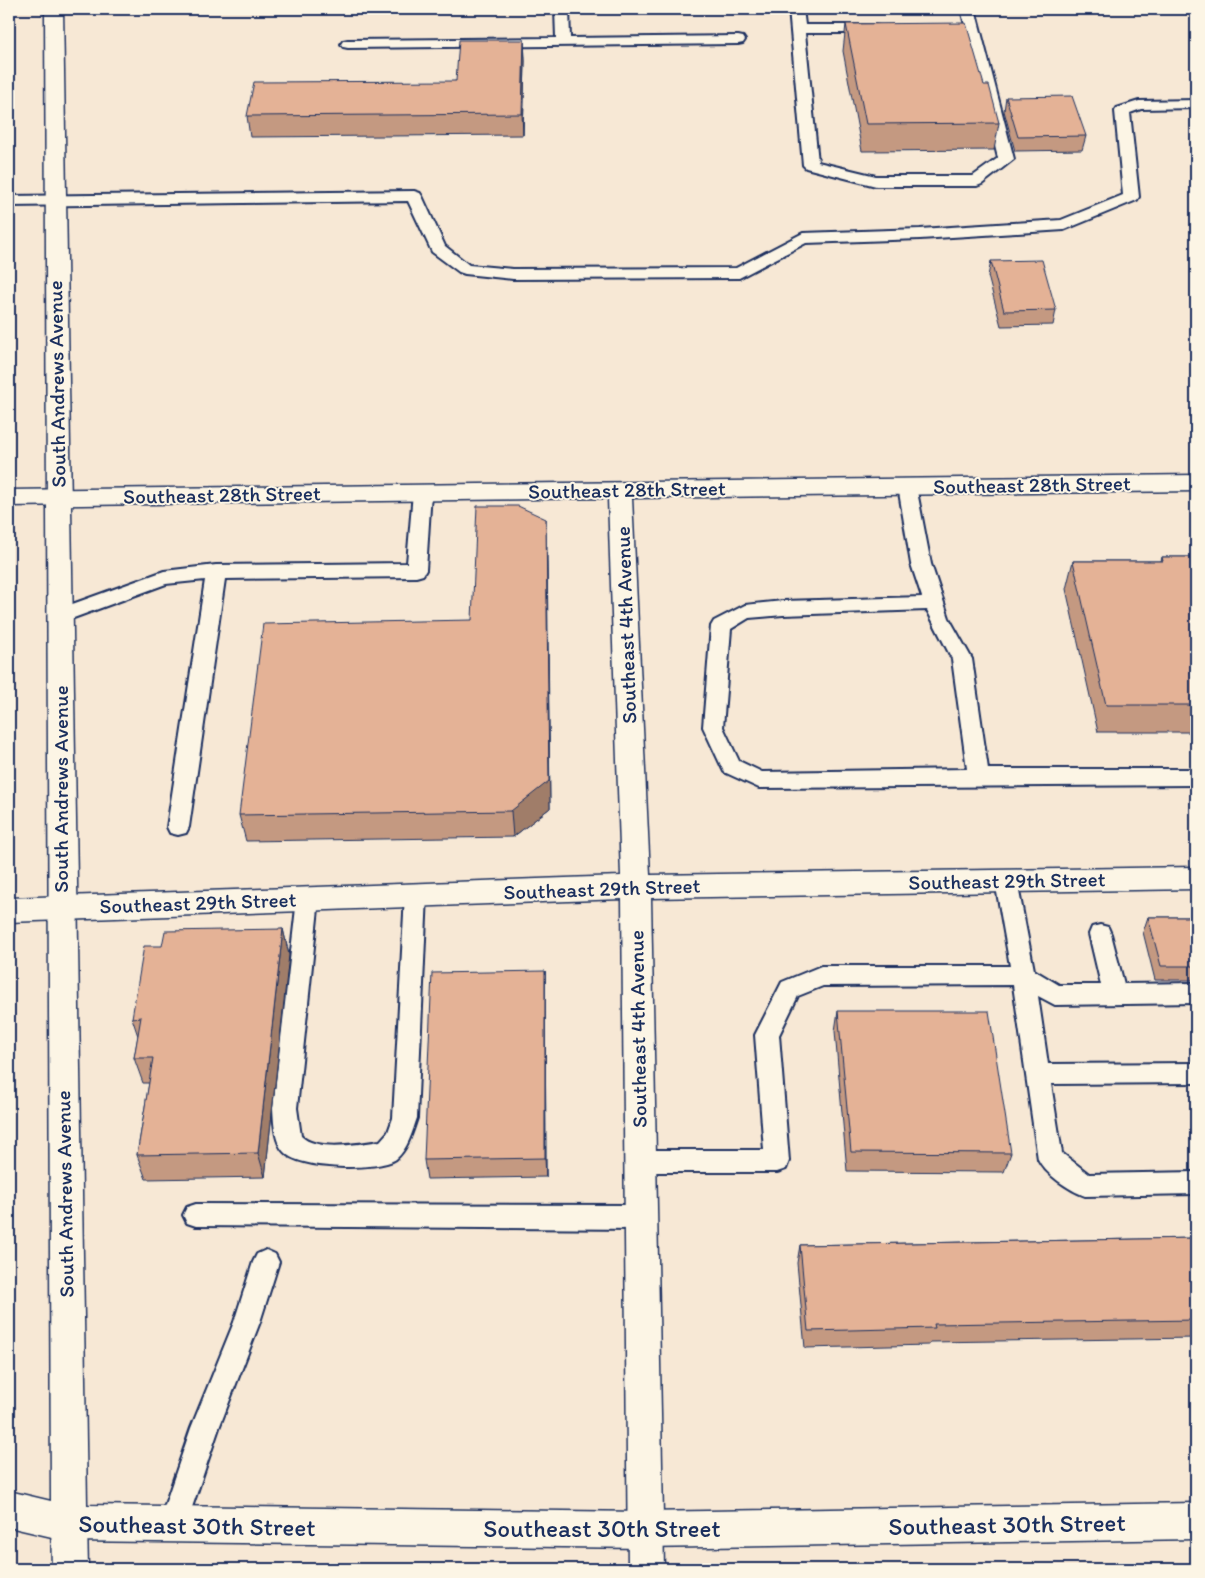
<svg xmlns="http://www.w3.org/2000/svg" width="1205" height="1578" viewBox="0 0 1205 1578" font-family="Itim,sans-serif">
<rect width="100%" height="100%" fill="#f7e8d5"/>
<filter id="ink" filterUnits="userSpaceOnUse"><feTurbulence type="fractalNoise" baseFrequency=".02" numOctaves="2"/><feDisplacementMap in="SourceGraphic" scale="10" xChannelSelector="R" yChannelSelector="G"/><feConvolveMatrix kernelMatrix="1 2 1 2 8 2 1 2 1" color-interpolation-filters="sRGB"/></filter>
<g filter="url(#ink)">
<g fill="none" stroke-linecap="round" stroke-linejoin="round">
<g stroke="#1b2f5e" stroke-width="4">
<path id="service" d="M555 9H569L570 38 738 36 743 37 745 40 743 43 738 44 348 48 343 47 341 44 343 41 348 40 556 38Z
M789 9H803L805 25H875L880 26 882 29 880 32 875 33H805L818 162 876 176H973L998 158 961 9H975L1014 159 982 184 977 186H876L806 168 803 165Z
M1196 100V108L1141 109 1130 113 1139 197 1137 200 1064 230 920 239 806 243 739 278 513 279 465 274 459 272 432 252 408 201 9 206V196L414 191 420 193 422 196 445 246 469 265 513 269 736 268 803 233 920 229 1061 220 1123 195 1115 111 1117 108 1139 101Z
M907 480 914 482 916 486 931 564 949 618 972 659 988 769H1196V785L759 788 724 772 703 727 711 626 714 621 745 605 783 601 922 597 911 564 898 486 900 482ZM927 610 952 659 967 769 762 772 739 761 723 727 731 629 749 618 783 615Z
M422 486 429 488 431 492 426 570 423 575 416 577 225 579 189 827 186 833 178 835 170 833 167 827 205 580 166 584 60 623 53 621 50 616 53 611 164 571 216 565 407 563 413 492 415 488Z
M1006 872 1014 875 1017 881 1034 970 1059 985H1101L1089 934 1092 927 1100 925 1108 927 1111 934 1124 984 1196 983V1003L1055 1005 1038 996 1048 1064 1196 1063V1083L1051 1084 1062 1153 1089 1174 1196 1172V1194L1085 1196C1069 1190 1045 1174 1038 1159L1013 985 823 986 798 996 779 1035 789 1161 786 1169 777 1172H640L631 1169 628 1161 631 1153 640 1150H764L755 1035 782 982 821 966H1010L995 881 998 875Z
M416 886 424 889 427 895 417 1118C412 1132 408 1149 396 1159 379 1171 299 1170 284 1152 274 1141 274 1122 273 1108L297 899 300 893 308 890 316 893 319 899 297 1108 301 1136C317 1152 359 1144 380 1141L388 1132 393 1118 405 895 408 889Z
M196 1204 641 1205 650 1209 654 1217 650 1225 641 1229 196 1226 187 1223 183 1215 187 1207Z
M266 1250 275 1254 279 1262 260 1322 219 1428 186 1525 182 1535 172 1539 162 1535 158 1525 191 1428 234 1322 253 1262 257 1254Z"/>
</g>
<g stroke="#1b2f5e" stroke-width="3">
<path id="minor" d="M1196 475V491L632 498 650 875 1196 867V889L651 898 664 1569H628L622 899 9 922V898L621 876 608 498 9 506V490Z"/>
</g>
<g stroke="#1b2f5e" stroke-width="3">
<path id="tertiary" d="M69 1505 82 1510 87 1523 88 1569H52L51 1523 56 1510Z"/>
</g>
<g stroke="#1b2f5e" stroke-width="3">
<path id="secondary" d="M45 9H63L87 1505 644 1512 1196 1503V1539L644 1548 69 1541 9 1527V1491L51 1501Z"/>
</g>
<use href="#service" fill="#fcf5e5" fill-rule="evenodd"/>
<use href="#minor" fill="#fcf5e5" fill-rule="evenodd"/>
<use href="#tertiary" fill="#fcf5e5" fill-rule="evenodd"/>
<use href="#secondary" fill="#fcf5e5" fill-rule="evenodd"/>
</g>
<path fill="#c49981" stroke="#1b2f5e" d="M846 24 984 85 999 123 994 150 862 151 843 51Z
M524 40 525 61 523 135 250 137 247 116 456 81Z
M1006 97 1086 136 1082 150 1015 151 1004 111Z
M991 261 1056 310 1053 325 1001 326 988 276Z
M547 547 550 808 513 837 246 841 239 815 472 620Z
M1162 557H1196V732H1098L1066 589 1073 561H1161Z
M1148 917H1196V980H1155L1143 932Z
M283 929 289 955 265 1177 146 1179 137 1155 149 1083H143L134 1058 138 1036 132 1018 162 946Z
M545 971V991L546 1177 427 1179 424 1160Z
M838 1011 1011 1153 1004 1172 847 1171 835 1031Z
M1196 1238V1338L930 1342 929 1345 805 1348 797 1263 800 1245Z"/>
<path fill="#a07d69" stroke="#1b2f5e" d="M524 40 525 61 523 135 522 114Z
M546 519 550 808 513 837 511 811Z
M283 929 289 955 265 1177 258 1153Z
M545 971V991L546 1177 545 1158Z"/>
<path fill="#e4b296" stroke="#1b2f5e" d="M966 23 984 85H989L999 123 866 124 846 24Z
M459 40H524L522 114 247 116 254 82 456 81Z
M1072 96 1086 136 1018 137 1006 97Z
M1042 260 1056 310 1004 311 991 261Z
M477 506H518L546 519 549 781 511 811 239 815 263 624 472 620Z
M1162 557H1196V705H1106L1073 561H1163Z
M1148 917H1196V966H1161Z
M283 929 258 1153 137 1155 153 1058H134L141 1017 132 1018 144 946H162L165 931Z
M545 971V1158L424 1160 432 973Z
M838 1011H989L1011 1153 851 1152Z
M1196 1238V1320L934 1324 935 1328 808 1331 800 1245Z"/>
</g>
<g text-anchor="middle" stroke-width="4" stroke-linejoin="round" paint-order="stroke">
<g font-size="21" fill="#1b2f5e" stroke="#fcf5e5">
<text transform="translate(57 384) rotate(-91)" y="7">South Andrews Avenue</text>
<text transform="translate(1032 485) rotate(-1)" y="7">Southeast 28th Street</text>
<text transform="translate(627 490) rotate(-1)" y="7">Southeast 28th Street</text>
<text transform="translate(222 495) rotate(-1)" y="7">Southeast 28th Street</text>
<text transform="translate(626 625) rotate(-92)" y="7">Southeast 4th Avenue</text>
<text transform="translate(61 789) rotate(-90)" y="7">South Andrews Avenue</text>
<text transform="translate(1007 881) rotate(-1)" y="7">Southeast 29th Street</text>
<text transform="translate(602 889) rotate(-2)" y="7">Southeast 29th Street</text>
<text transform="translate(198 903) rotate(-2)" y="7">Southeast 29th Street</text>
<text transform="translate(638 1029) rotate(-91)" y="7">Southeast 4th Avenue</text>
<text transform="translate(65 1194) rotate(-91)" y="7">South Andrews Avenue</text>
</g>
<g font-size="25" fill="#1b2f5e" stroke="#fcf5e5">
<text transform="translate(1007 1524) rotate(-1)" y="9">Southeast 30th Street</text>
<text transform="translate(197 1525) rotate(1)" y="9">Southeast 30th Street</text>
<text x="602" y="1537">Southeast 30th Street</text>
</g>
</g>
<rect width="1205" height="1578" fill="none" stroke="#fcf5e5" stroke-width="30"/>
<rect x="15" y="15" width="1175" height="1548" fill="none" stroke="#1b2f5e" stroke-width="2" filter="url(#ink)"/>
</svg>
